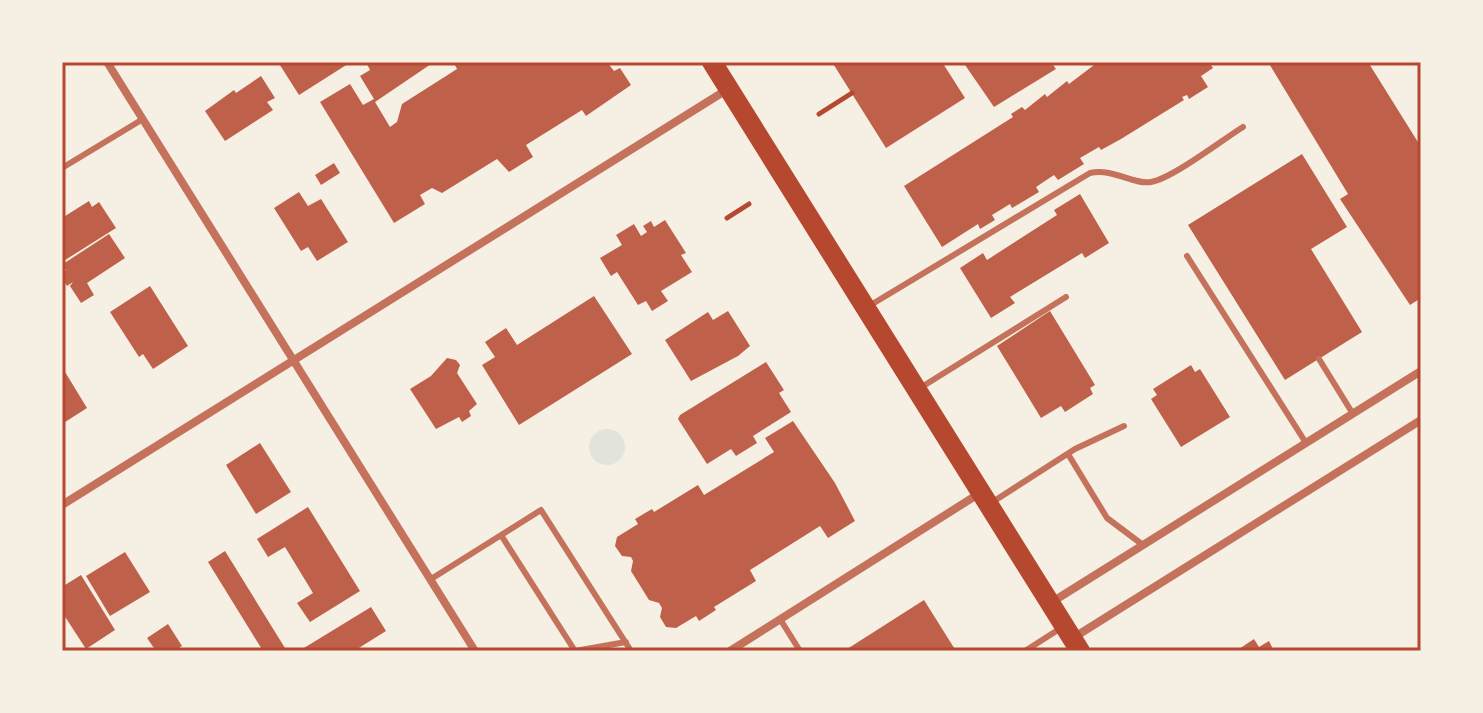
<svg xmlns="http://www.w3.org/2000/svg" width="1483" height="713" viewBox="0 0 1483 713" font-family="Rubik,sans-serif">
<rect width="100%" height="100%" fill="#f6efe4"/>
<path fill="#e2e4dc" d="M589 447a18 18 0 1 1 36 0a18 18 0 1 1-36 0Z"/>
<path fill="#bf614a" d="M278 62H351L299 95Z
M366 62H434L375 102 390 127 397 122 402 104 457 69 455 65 459 62H607L614 71 620 68 631 85 586 116 582 110 526 145 533 157 509 172 497 159 442 193 432 188 420 195 425 204 394 223 320 102 350 84 363 105 374 99 360 76 370 70Z
M832 62H942L965 98 886 148Z
M963 62H1051L1056 69 994 107Z
M1098 62H1209L1213 68 1201 76 1208 87 1189 99 1187 95 1182 97 1184 100 1121 139 1101 150 1099 147 1080 158 1084 164 1058 180 1054 175 1036 187 1039 192 1012 208 1010 204 992 215 995 220 980 229 978 224 942 247 904 186 1013 117 1011 114 1022 107 1025 110 1045 94 1047 97 1067 81 1069 84Z
M1268 62H1368L1421 147V298L1410 305 1340 199 1348 194Z
M261 76 275 98 267 102 273 110 225 141 205 111 234 90 236 93Z
M1302 154 1347 227 1311 249 1362 332 1285 380 1188 225Z
M334 163 340 173 321 185 315 175Z
M299 192 308 206 321 199 348 242 317 261 308 247 301 251 274 208Z
M1080 194 1109 243 1085 258 1082 253 1010 297 1015 303 991 318 960 268 983 253 987 260 1057 215 1054 210Z
M89 201 92 207 99 202 116 228 62 262V218Z
M665 220 686 253 681 255 692 272 661 291 668 301 652 311 646 301 638 305 617 272 611 276 600 258 622 245 616 235 634 224 641 236 647 232 643 226 651 221 654 227Z
M109 234 125 258 87 283 94 295 81 303 70 286 73 282 67 286 62 278V273L66 270 63 264Z
M150 286 188 346 153 369 143 354 139 357 110 312Z
M594 296 632 354 519 425 482 365 495 357 485 342 506 328 517 345Z
M728 311 750 346 738 356 691 381 665 340 708 312 713 320Z
M1050 311 1095 385 1090 388 1093 394 1065 412 1061 406 1041 418 997 346Z
M447 358 456 360 460 365 457 373 477 404 469 411 471 416 462 422 459 417 436 429 410 389 431 376Z
M766 362 784 390 779 393 791 412 753 436 757 443 736 456 731 449 707 464 678 419 680 415Z
M1191 365 1195 372 1200 369 1230 417 1181 447 1151 399 1157 395 1153 389Z
M62 367 87 408 62 424Z
M793 421 835 483 855 521 828 538 820 526 750 570 756 581 714 607 716 610 699 621 696 616 676 628 666 627 660 617 662 608 659 603 649 600 631 571 633 561 631 557 622 556 615 546 617 537 638 524 635 519 652 509 654 512 698 485 704 495 774 452 765 438Z
M260 443 291 492 256 514 226 465Z
M308 507 360 591 310 622 297 603 313 593 285 547 268 557 257 539Z
M225 551 285 648 280 651H263L208 562Z
M125 552 150 592 110 616 86 576Z
M81 575 115 630 86 649 62 612V579L65 585Z
M924 600 956 651H844Z
M371 607 386 631 354 651H299Z
M168 624 182 646 174 651H156L147 638Z
M1254 639 1259 647 1269 641 1274 651H1236Z"/>
<g fill="none" stroke-linecap="round" stroke-linejoin="round">
<path stroke="#b5482f" stroke-width="5" d="M819 114 852 93
M727 218 749 204"/>
<path stroke="#c5725c" stroke-width="6" d="M62 168 143 119
M1187 256 1306 443
M869 306 1090 173C1114 168 1133 185 1151 182 1173 178 1222 140 1243 127
M1319 359 1353 414
M920 388 1066 297
M1068 454 1107 518 1143 545
M991 503 1075 449 1124 426
M501 535 575 651 626 642
M431 579 541 510 631 651
M780 619 800 651
M1025 651 1061 628"/>
<path stroke="#c5725c" stroke-width="8" d="M107 62 475 651
M62 505 728 89
M1052 602 1421 371
M1073 638 1421 420
M730 651 980 493"/>
<path stroke="#b5482f" stroke-width="20" d="M712 62 1080 651"/>
</g>
<rect width="1483" height="713" fill="none" stroke="#f6efe4" stroke-width="128"/>
<rect x="64" y="64" width="1355" height="585" fill="none" stroke="#b5482f" stroke-width="3"/>
</svg>
